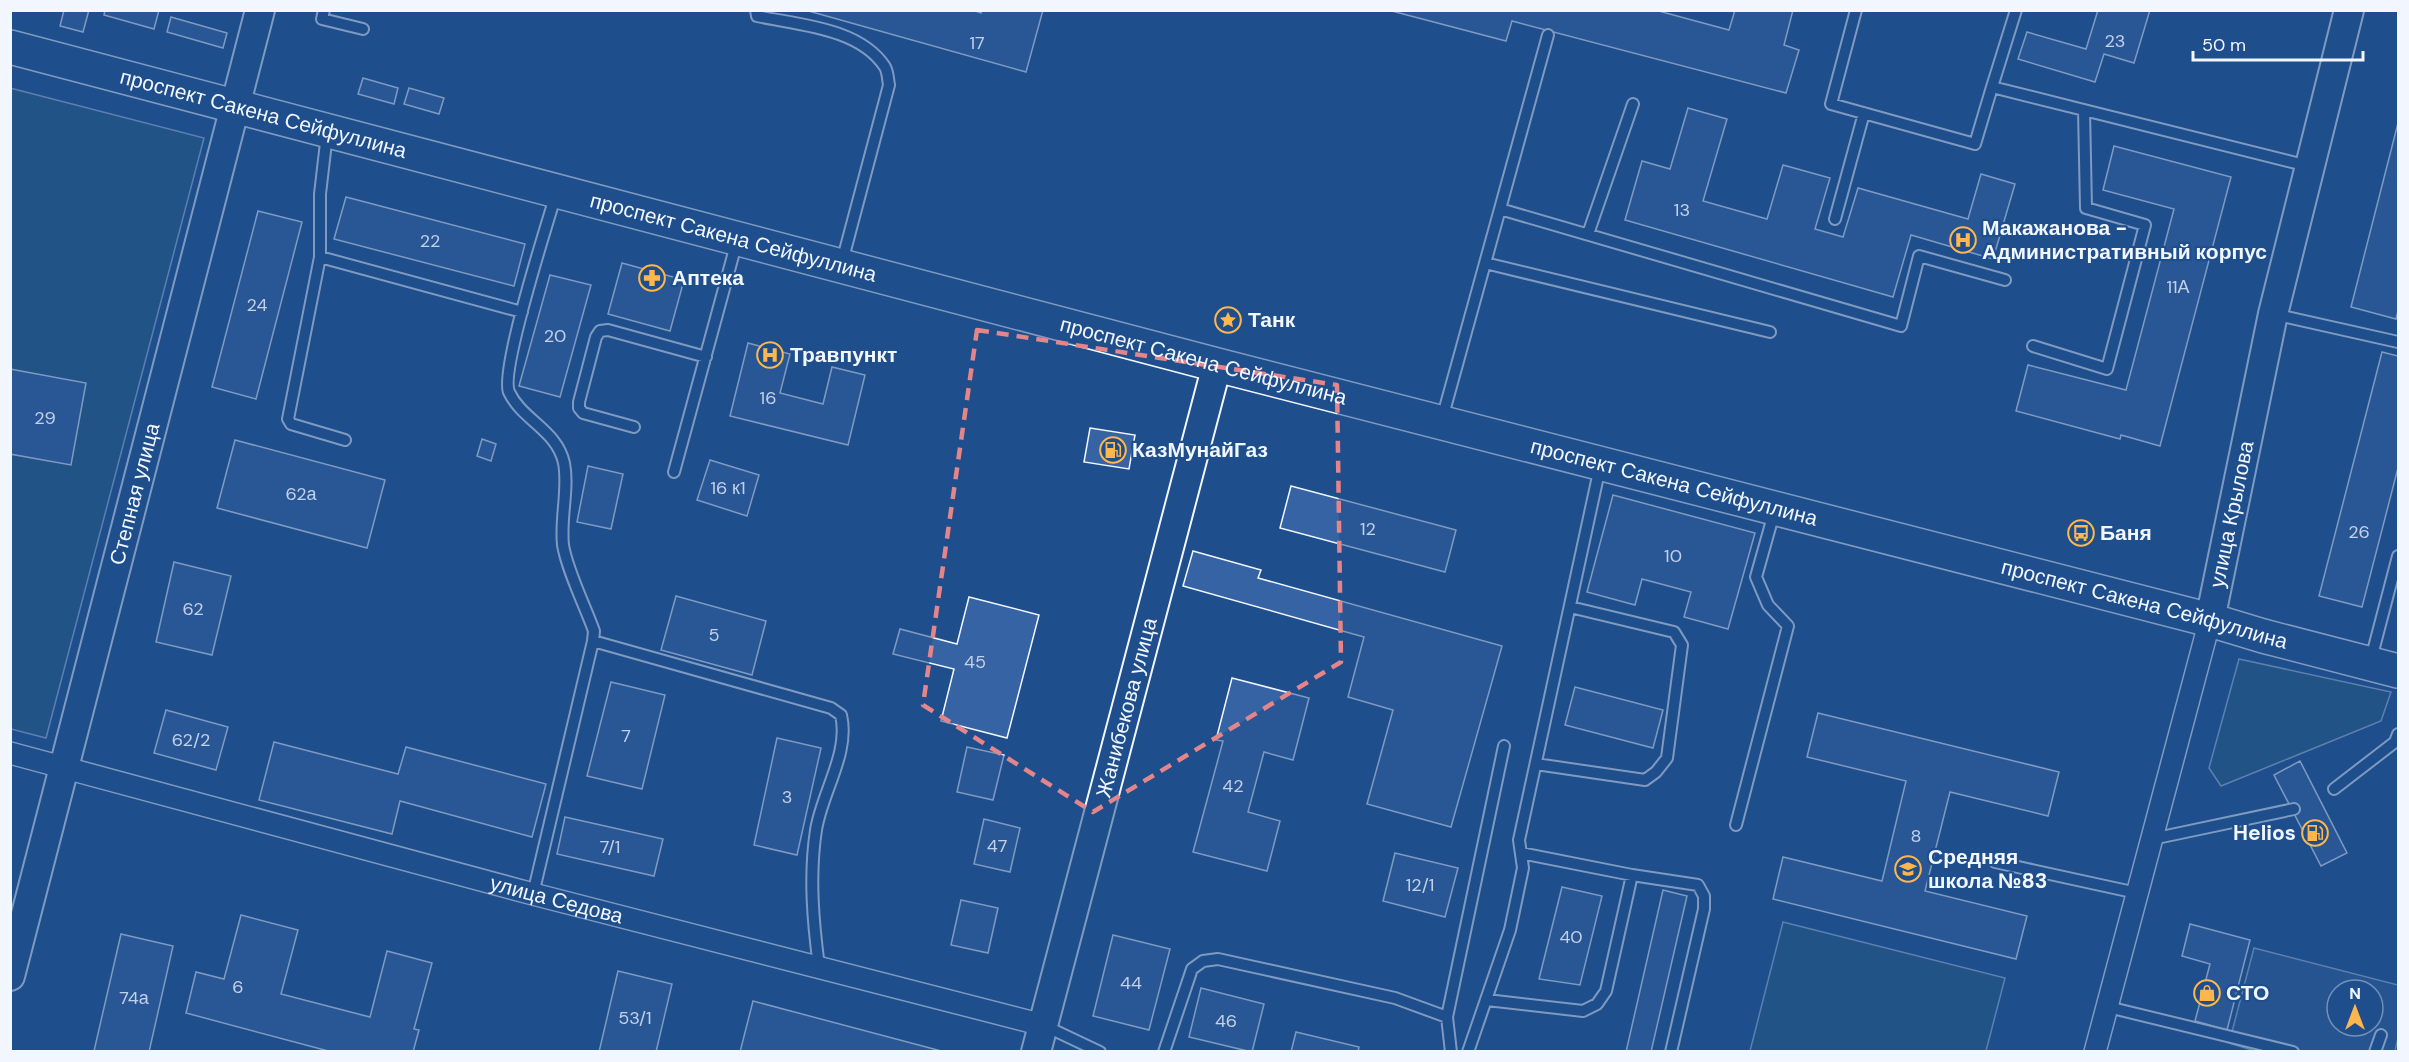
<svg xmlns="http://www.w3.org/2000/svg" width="2409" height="1062" viewBox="0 0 2409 1062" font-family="'DM Sans',sans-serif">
<rect width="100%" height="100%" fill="#1f4e8c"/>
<path fill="#245a82" stroke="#a8bbd7" stroke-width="1.5" d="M10 88 204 138 46 738 11 729Z
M2239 659 2391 692 2381 721 2221 786 2209 768Z
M1783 922 2005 978 1986 1051H1750Z"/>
<path fill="#305b95" stroke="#a8bbd7" stroke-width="1.5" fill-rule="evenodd" d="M2254 948 2398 985V1038L2395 1051H2255L2229 1043ZM2337 990H2373V1026H2337Z"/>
<path fill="#3563a3" stroke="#f2f6ff" stroke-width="1.5" d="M64 10H89L83 32 60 26Z
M105 10H159L154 29 104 15Z
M805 10H973L981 13 982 10H1043L1026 72Z
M1388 10H1655L1729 30 1735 10H1793L1784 45 1799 50 1786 93 1512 21 1506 41Z
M2098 10H2150L2134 63 2104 54 2095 82 2018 59 2027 32 2086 49Z
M171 17 227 33 223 48 167 32Z
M363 78 398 88 394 104 358 94Z
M409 88 444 98 439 114 404 104Z
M1688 108 1727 119 1703 201 1767 219 1783 165 1830 178 1815 229 1843 237 1858 188 1968 219 1981 174 2015 184 1993 259 1911 235 1893 297 1625 220 1642 161 1670 169Z
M2398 123V311L2396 319 2351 307Z
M2114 146 2231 177 2160 446 2121 435 2120 439 2016 411 2028 365 2126 390 2174 209 2103 190Z
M346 197 525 244 514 286 334 239Z
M258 211 302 222 256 399 212 387Z
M622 263 684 280 670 331 608 314Z
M550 275 591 285 560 397 519 386Z
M748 343 790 354 780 393 823 404 832 367 865 375 848 445 730 416Z
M2382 352 2398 356V468L2362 607 2319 596Z
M10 369 86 383 71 465 10 454Z
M1090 428 1135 435 1129 469 1084 462Z
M482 439 496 444 491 461 477 456Z
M235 440 385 480 367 548 217 508Z
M710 460 759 475 747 516 697 500Z
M588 466 623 474 611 529 577 522Z
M1291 486 1456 530 1445 572 1280 528Z
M1613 495 1755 533 1728 629 1684 617 1691 592 1642 579 1635 605 1587 592Z
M1193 551 1261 570 1258 578 1502 646 1451 827 1367 804 1393 710 1348 697 1364 637 1183 586Z
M174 562 231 576 212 655 156 642Z
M676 596 766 621 752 675 661 650Z
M969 597 1039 615 1007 738 941 721 954 669 893 654 900 629 957 644Z
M1232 678 1309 698 1293 760 1264 752 1248 812 1280 821 1267 871 1193 852 1223 741 1216 740Z
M611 682 665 695 642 789 587 776Z
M1575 687 1663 710 1653 748 1565 725Z
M166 710 228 727 216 770 154 753Z
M1818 713 2059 772 2048 816 1950 792 1925 891 2027 916 2016 959 1773 899 1783 857 1882 881 1906 781 1807 757Z
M777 738 821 748 797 855 754 845Z
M274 742 398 774 406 747 546 784 532 837 400 801 392 834 259 800Z
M967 747 1004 755 993 800 957 792Z
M2300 761 2347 853 2321 866 2274 775Z
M565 817 663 839 654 876 557 854Z
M984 819 1020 828 1010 872 974 864Z
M1395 853 1458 868 1445 917 1383 901Z
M1562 887 1602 896 1580 985 1539 979Z
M1663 890 1687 896 1651 1052H1626Z
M961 900 998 908 988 953 951 945Z
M241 915 298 930 281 994 370 1017 387 951 432 963 414 1029 419 1030 413 1052H332L186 1013 196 972 224 979Z
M2190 924 2250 940 2227 1030 2195 1021 2210 964 2182 956Z
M121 934 173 946 149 1052 94 1051Z
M1113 935 1170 949 1149 1030 1093 1016Z
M618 971 672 984 656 1052H599Z
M1201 988 1264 1004 1252 1052 1189 1037Z
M753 1001 945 1052H740Z
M1296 1032 1359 1047 1358 1052H1291Z"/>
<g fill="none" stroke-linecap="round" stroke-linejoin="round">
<g stroke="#f2f6ff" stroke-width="14">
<path id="lane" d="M324 10 322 19 363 29
M756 10 757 16C799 25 860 28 885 67 888 72 888 80 889 85L842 262
M1856 10 1831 104 1975 144 1992 87
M2016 10 1992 87 2084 110 2086 208 2145 225 2107 369 2033 346
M2084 110 2308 166
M327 134 320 194V257L288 419 291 424 345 440
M1500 209 1901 326 1919 256 2005 280
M1835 219 1864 113
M1588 234 1633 104
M320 257 522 312
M1485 263 1770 332
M2273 314 2398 342
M1442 419 1548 35
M634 427 583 413 579 408V402L596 337 600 331 608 330 706 357
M674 472 737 241
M593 641 831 708 841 715C850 753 822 792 816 830 809 876 813 921 819 967
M2371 659 2398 556
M1536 764 1645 780 1656 772 1667 758 1682 645 1674 632 1570 607
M2334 789 2395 742 2398 734
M1736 825 1788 626 1768 605 1756 577 1774 513
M2152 839 2294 809
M1521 853 1632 875 1698 885 1704 896V909L1671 1052
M1995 862 2137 893
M533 894 593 641 594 631C585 606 567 570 563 545 560 518 569 489 564 463 557 430 522 420 509 392 500 371 547 224 556 194
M1487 1000 1583 1011 1597 1004 1606 991 1632 875
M2108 1007 2293 1052
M1043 1025 1100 1052
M1164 1052 1192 969 1203 961 1218 959 1395 998 1447 1017
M1451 1052 1447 1017 1504 746
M1468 1052 1510 930 1523 868 1519 840 1600 467
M2375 1052 2381 1035"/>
</g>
<g stroke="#f2f6ff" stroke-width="24">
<g id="street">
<path id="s1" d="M10 753 533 894 1043 1025"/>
<path d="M2095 1052 2210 620"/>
</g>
</g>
<g stroke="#f2f6ff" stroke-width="32">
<g id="secondary">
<path id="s2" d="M2210 620 2273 314 2349 10"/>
<path id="s3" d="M10 976 260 10"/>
<path id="s4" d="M1036 1052 1217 365"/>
</g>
</g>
<g stroke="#f2f6ff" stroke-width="36">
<g id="primary">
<path id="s5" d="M10 47 1217 365 2210 620 2263 636 2398 671"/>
</g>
</g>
<use href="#lane" stroke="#1f4e8c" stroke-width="10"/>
<use href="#street" stroke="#1f4e8c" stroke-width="21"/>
<use href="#secondary" stroke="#1f4e8c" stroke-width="28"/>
<use href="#primary" stroke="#1f4e8c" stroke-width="33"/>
</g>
<path d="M0 0H2409V1062H0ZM977 330 1337 385 1341 662 1093 812 923 705Z" fill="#1f4e8c" fill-opacity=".55" fill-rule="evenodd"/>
<path fill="none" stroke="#e38589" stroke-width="4.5" stroke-dasharray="12 8" stroke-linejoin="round" d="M977 330 1337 385 1341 662 1093 812 923 705Z"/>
<defs>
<g id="hospital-ring" transform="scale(1.35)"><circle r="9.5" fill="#1f4e8c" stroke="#ffb74d" stroke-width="1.5"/><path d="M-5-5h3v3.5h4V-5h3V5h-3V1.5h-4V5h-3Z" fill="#ffb74d"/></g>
<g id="pharmacy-ring" transform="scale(1.35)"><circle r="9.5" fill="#1f4e8c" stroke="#ffb74d" stroke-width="1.5"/><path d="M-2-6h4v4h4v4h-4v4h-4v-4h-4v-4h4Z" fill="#ffb74d"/></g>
<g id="sight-ring" transform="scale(1.35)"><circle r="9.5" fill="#1f4e8c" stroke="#ffb74d" stroke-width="1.5"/><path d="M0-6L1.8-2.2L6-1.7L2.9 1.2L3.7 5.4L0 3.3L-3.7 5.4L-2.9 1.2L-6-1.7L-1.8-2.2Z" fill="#ffb74d"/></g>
<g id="fuel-ring" transform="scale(1.35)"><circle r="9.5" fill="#1f4e8c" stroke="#ffb74d" stroke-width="1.5"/><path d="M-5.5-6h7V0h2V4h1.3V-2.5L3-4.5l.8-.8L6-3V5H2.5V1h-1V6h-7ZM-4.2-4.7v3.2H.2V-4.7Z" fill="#ffb74d"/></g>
<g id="bus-ring" transform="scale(1.35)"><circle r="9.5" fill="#1f4e8c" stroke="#ffb74d" stroke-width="1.5"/><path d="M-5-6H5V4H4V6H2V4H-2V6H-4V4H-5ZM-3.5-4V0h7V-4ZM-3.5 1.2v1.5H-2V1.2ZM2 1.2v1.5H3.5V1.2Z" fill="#ffb74d"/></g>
<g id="school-ring" transform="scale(1.35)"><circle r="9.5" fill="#1f4e8c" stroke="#ffb74d" stroke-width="1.5"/><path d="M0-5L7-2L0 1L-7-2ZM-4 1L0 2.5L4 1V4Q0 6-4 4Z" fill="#ffb74d"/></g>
<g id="shop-ring" transform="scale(1.35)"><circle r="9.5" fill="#1f4e8c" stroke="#ffb74d" stroke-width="1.5"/><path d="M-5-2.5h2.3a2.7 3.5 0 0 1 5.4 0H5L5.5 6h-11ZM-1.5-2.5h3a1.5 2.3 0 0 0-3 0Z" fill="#ffb74d"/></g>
</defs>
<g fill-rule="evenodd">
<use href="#hospital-ring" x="1963" y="240"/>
<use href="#pharmacy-ring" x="652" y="278"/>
<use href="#sight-ring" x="1228" y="320"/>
<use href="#hospital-ring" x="770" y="355"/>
<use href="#fuel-ring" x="1113" y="450"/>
<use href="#bus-ring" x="2081" y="533"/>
<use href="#fuel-ring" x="2315" y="833"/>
<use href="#school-ring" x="1908" y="869"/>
<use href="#shop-ring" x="2207" y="993"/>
</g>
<g text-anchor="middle" stroke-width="4.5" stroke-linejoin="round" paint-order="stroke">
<g font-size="18" fill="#c3d1e8">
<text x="2115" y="47">23</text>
<text x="977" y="49">17</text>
<text x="1682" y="216">13</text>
<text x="430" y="247">22</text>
<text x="2178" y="293">11А</text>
<text x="257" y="311">24</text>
<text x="555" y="342">20</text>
<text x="768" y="404">16</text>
<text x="45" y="424">29</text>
<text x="728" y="494">16 к1</text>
<text x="301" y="500">62а</text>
<text x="1368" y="535">12</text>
<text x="2359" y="538">26</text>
<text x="1673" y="562">10</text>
<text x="193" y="615">62</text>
<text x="714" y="641">5</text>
<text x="975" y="668">45</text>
<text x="626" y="742">7</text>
<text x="191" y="746">62/2</text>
<text x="1233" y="792">42</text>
<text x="787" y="803">3</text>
<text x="1916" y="842">8</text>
<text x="997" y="852">47</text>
<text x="610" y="853">7/1</text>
<text x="1420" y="891">12/1</text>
<text x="1571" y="943">40</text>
<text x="1131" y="989">44</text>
<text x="238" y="993">6</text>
<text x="134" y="1004">74а</text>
<text x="635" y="1024">53/1</text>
<text x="1226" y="1027">46</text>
</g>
<g font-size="21" fill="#f2f6ff" stroke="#1f4e8c">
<text dy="7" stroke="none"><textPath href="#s5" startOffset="262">проспект Сакена Сейфуллина</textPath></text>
<text dy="7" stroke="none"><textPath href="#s5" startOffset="748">проспект Сакена Сейфуллина</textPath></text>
<text dy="7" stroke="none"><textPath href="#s5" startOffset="1234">проспект Сакена Сейфуллина</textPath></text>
<text dy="7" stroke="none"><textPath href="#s5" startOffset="1720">проспект Сакена Сейфуллина</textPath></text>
<text dy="7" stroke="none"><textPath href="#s3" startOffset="498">Степная улица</textPath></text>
<text dy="7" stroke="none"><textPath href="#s2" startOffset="108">улица Крылова</textPath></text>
<text dy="7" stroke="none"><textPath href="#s5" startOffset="2206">проспект Сакена Сейфуллина</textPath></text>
<text dy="7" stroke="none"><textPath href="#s4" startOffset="356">Жанибекова улица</textPath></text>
<text dy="7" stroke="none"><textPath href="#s1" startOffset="566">улица Седова</textPath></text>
</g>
<g font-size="21" font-weight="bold" fill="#f2f6ff" stroke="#1f4e8c" text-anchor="start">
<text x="1982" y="235">Макажанова -<tspan x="1982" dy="24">Административный корпус</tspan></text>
<text x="672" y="285">Аптека</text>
<text x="1248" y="327">Танк</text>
<text x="790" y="362">Травпункт</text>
<text x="1132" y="457">КазМунайГаз</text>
<text x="2100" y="540">Баня</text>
<text x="2296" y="840" text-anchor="end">Helios</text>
<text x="1928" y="864">Средняя<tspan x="1928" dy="24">школа №83</tspan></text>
<text x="2226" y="1000">СТО</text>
</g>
</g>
<rect width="2409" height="1062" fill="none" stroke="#f2f6ff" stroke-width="24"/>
<g transform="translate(2355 1008)"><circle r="28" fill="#1f4e8c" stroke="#7391ba" stroke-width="1.5"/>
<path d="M0-4.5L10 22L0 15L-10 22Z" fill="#ffb74d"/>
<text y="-9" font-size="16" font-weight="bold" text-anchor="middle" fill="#f2f6ff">N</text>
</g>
<path d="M2193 51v9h170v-9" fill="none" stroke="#f2f6ff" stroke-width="3"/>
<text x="2202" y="51" font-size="18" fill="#f2f6ff" stroke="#1f4e8c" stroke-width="4.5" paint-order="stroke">50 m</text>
</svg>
